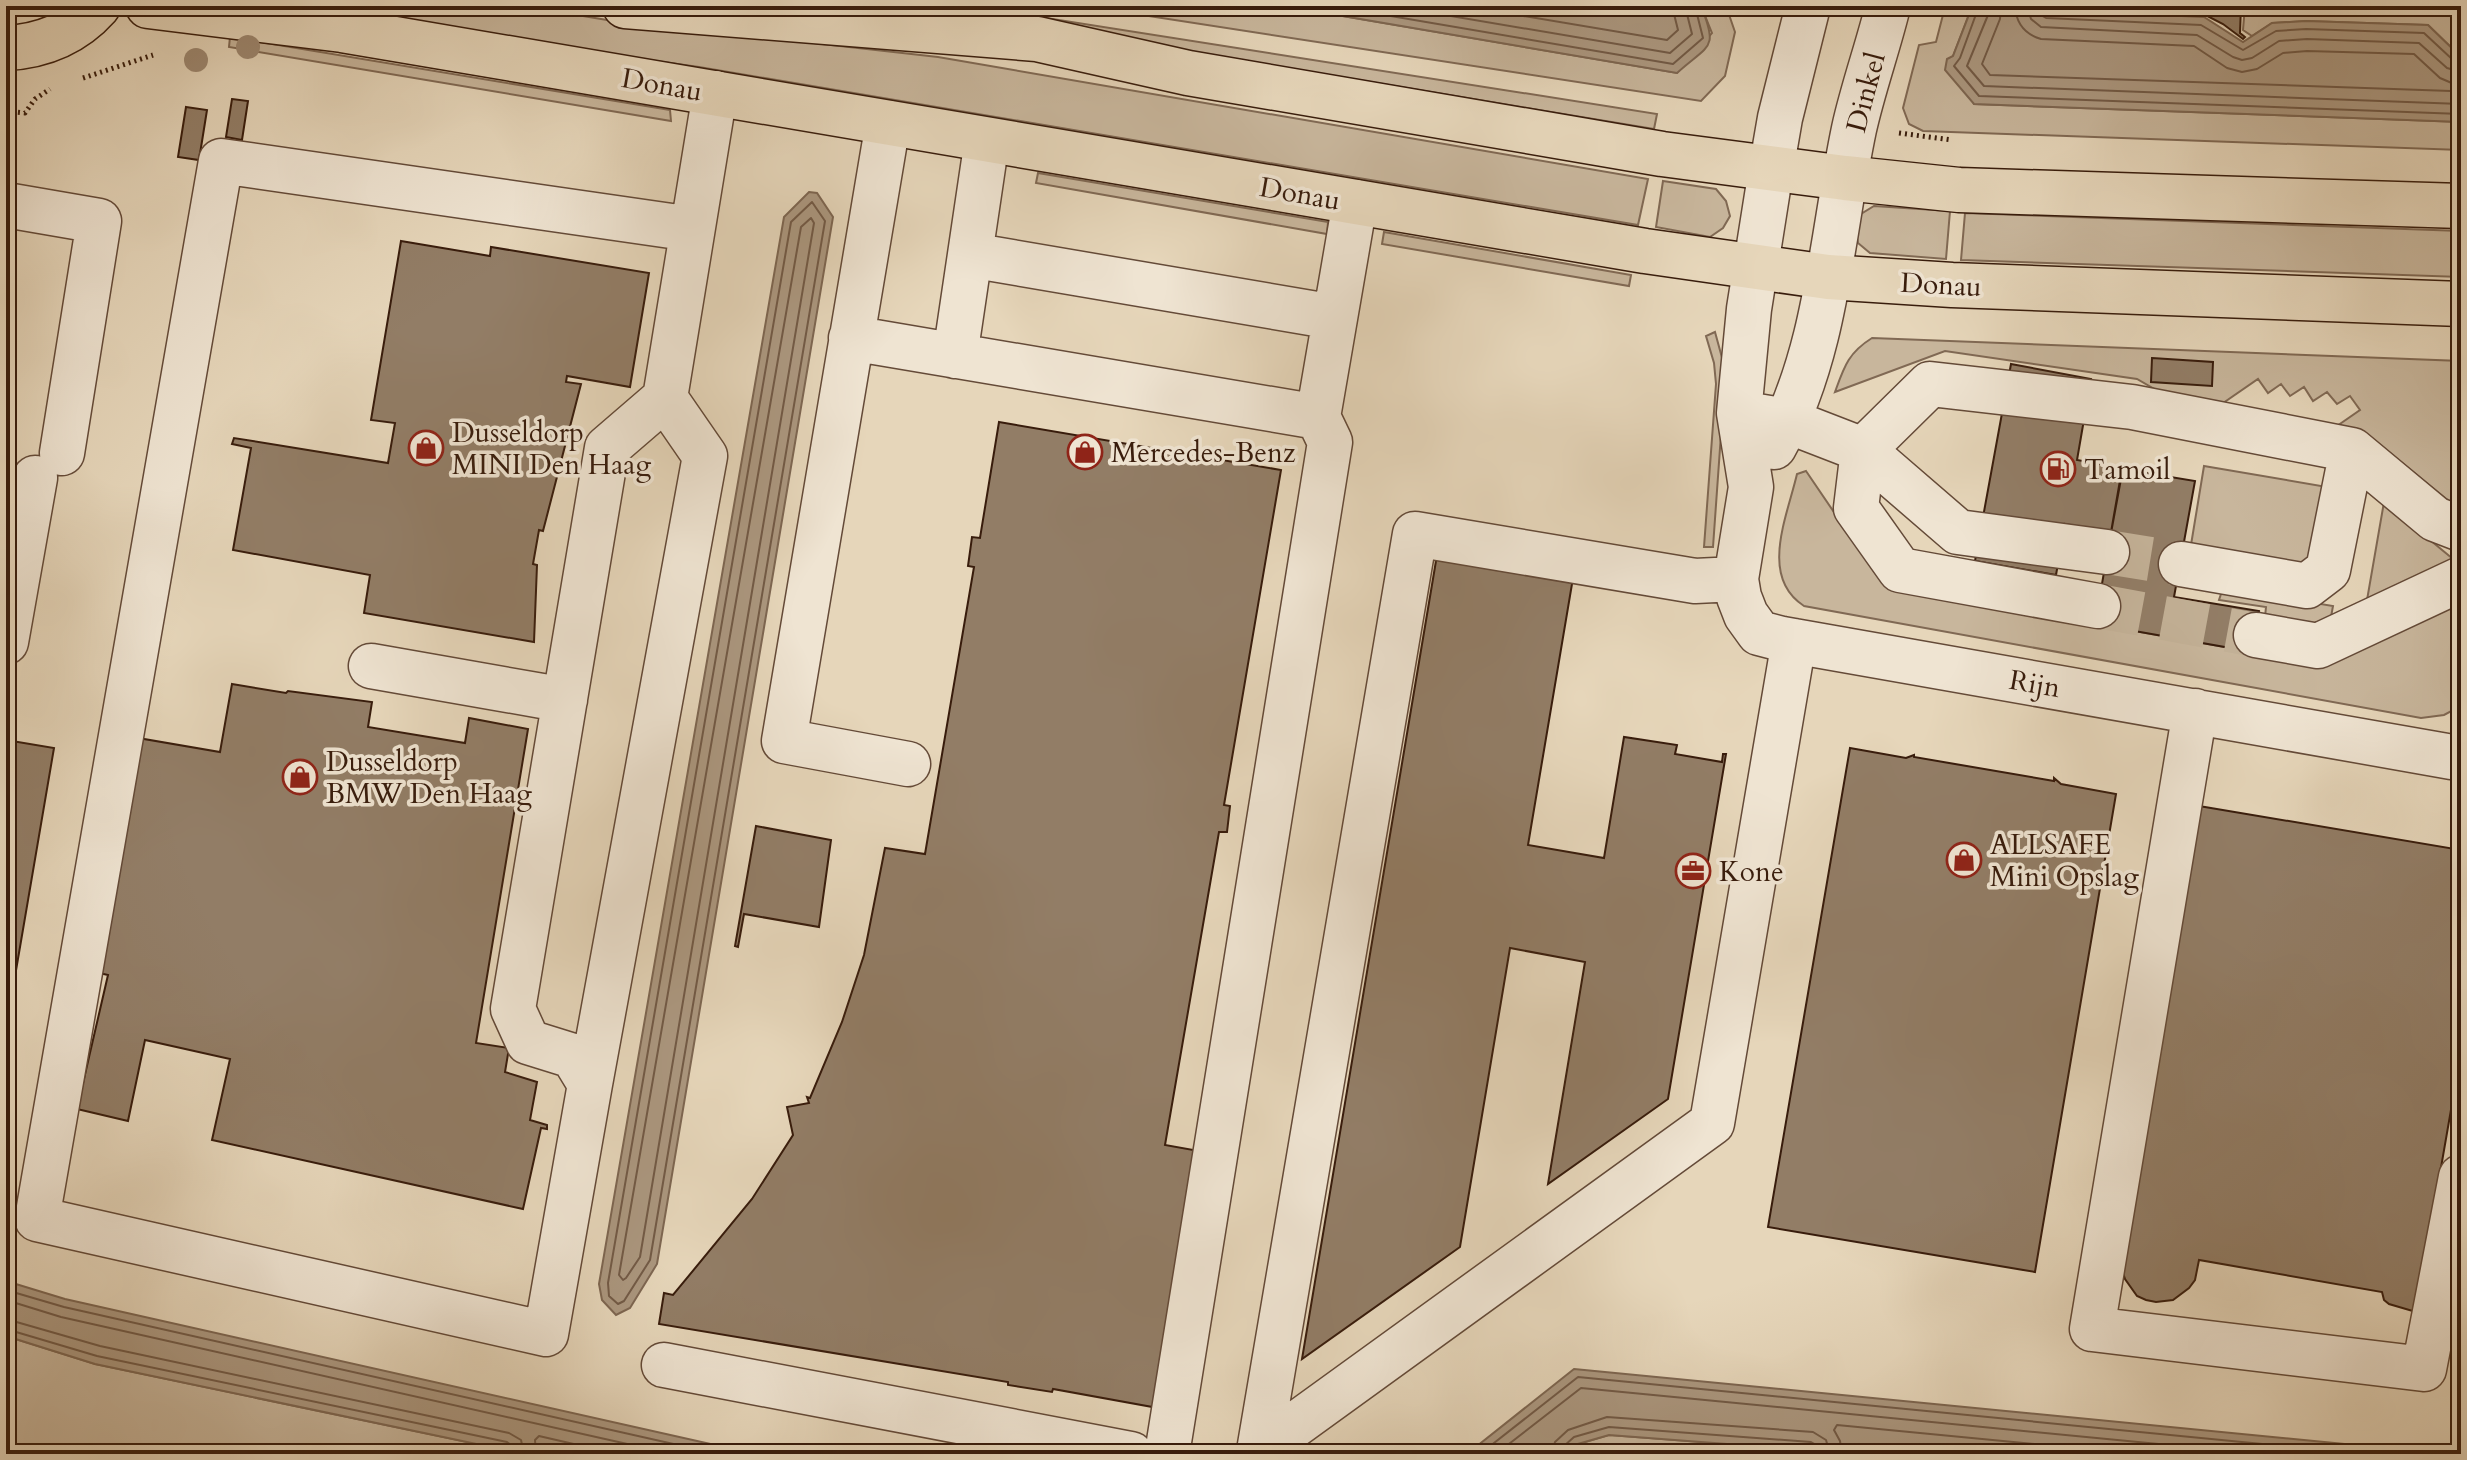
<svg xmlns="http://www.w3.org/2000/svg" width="2467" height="1460" viewBox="0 0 2467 1460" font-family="Cardo,serif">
<rect width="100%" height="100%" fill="#e6d6ba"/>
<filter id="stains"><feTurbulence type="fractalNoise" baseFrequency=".0025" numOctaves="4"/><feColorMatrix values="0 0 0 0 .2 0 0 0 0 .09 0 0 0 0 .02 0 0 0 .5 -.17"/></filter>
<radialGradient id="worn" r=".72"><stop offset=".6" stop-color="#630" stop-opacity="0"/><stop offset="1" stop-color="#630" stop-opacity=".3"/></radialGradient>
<path fill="#c8b69c" stroke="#806954" stroke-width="2" d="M265 6H523L607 20 938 57 1648 179 1638 225 699 67Z
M824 6H970L1657 114 1654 129 1190 52Z
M1084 6H1284L1677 73 1712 33 1701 6H1726L1735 32 1725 76 1701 101Z
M2245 6H2461V57L2428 25 2306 21 2272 23 2252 36 2243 30Z
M1945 7 1971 9 1953 56 1974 104 2461 122V150L1923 131 1909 124 1903 108 1919 45 1936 42Z
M230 37 670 110 671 121 229 47Z
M1038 173 1328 222 1327 234 1036 183Z
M1663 181 1716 189 1726 201 1730 216 1723 228 1710 237 1656 227Z
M1874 206 1950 211 1946 259 1870 253 1858 243 1855 228 1861 214Z
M1965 213 2461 231V277L1961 260Z
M1384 232 1631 275 1629 286 1382 244Z
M1715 332 1724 365 1725 378 1713 547H1704L1716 384 1714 363 1706 336Z
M1872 338 2461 361V511L2374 440 2337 426 2360 410 2350 396 2337 404 2327 392 2313 401 2304 387 2290 396 2281 384 2268 393 2258 379 2213 410 2182 405 2137 379 1945 351 1835 392C1844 367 1848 353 1872 338Z
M2204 466 2327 487 2307 566 2190 551Z
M1806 471 1876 574 2095 624 2253 652 2461 602V706L2444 715 2421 718 1804 606C1759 577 1787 517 1797 474Z
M2384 502 2453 559 2367 600Z
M2223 588 2333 606 2331 617 2314 625 2265 617 2266 607 2219 600Z
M6 1336 95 1364 524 1454H6Z
M1609 1435 1858 1454H1566L1578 1444Z"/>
<path fill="#ab977f" stroke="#7d6651" stroke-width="2" d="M1284 6H1701C1719 50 1709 44 1677 73Z
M1972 7 2204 17 2243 42 2272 23 2306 21 2428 25 2461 57V122L1974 104 1945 70 1947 59 1953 56Z
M809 192 817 193 833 217 657 1264 630 1308 616 1315 602 1300 599 1284 784 217Z
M6 1281 65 1299 755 1454H524L95 1364 6 1336Z
M1574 1369 2447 1454H1858L1609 1435 1578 1444 1566 1454H1467Z"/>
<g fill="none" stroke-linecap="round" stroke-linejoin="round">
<path stroke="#725a46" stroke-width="2" d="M1332 6 1673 64 1703 38 1695 6
M1392 6 1670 53 1692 34 1685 6
M1464 6 1667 40 1678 30 1672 6
M1979 6 1960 58 1954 66 1979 96 2461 114
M1989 6 1988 15 1967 66 1984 86 2461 104
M2001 6 2000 19 1982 64 1990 75 2451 91 2455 88 2454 84 2440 78 2414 54 2307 51 2283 53 2257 69 2242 72 2227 68 2194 46 2041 39C2024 34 2016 23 2015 6
M2027 6 2031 19 2041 27 2197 35 2233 57 2242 60 2252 58 2279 41 2307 39 2419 43 2447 68 2461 72
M2037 6 2039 14 2046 18 2201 25 2243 50 2276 31 2306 29 2424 33 2453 60 2461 62
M812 202 825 221 650 1260 624 1301 618 1304 609 1296 608 1283 791 222Z
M811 218 814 223 640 1257 626 1278 623 1280 619 1275 801 227Z
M6 1290 64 1307 718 1454
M6 1300 61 1317 672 1454
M6 1319 100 1346 509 1433 521 1440 524 1454
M6 1329 97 1356 507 1442 513 1447 514 1454
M536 1454 535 1440 539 1436 617 1454
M1480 1454 1578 1377 2365 1454
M1496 1454 1581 1388 2262 1454
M1552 1454 1555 1442 1568 1430 1607 1417 1813 1432 1826 1440 1830 1454
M1562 1454 1564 1446 1574 1437 1609 1427 1811 1442 1818 1446 1820 1454
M1842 1454 1840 1441 1834 1430 1837 1425 2138 1454"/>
</g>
<path fill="#927d66" stroke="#381c0c" stroke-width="2" d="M2188 6H2241L2240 33 2245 37 2243 39 2223 24Z
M232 99 248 101 242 140 226 137Z
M186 107 207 110 199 160 178 157Z
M401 241 490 256 491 247 649 273 630 387 567 376 566 382 581 384 543 531 539 530 533 564 537 565 534 642 364 613 370 575 233 550 251 448 232 444 234 438 388 463 395 423 371 420Z
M2152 358 2213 362 2212 386 2151 382Z
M2011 364 2091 379 2077 460 2123 468 2111 533 2065 524 2056 575 1975 561Z
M999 422 1281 470 1224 805 1230 806 1227 832H1219L1165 1145 1199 1151 1169 1410 1053 1389 1052 1392 1008 1385V1382L659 1324 664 1293 673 1295 752 1199 793 1135 787 1107 809 1103 807 1097 810 1098 842 1022 864 955 885 848 925 854 974 567 968 566 972 537 980 538Z
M2122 469 2195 481 2174 597 2259 611 2253 652 2095 624Z
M1437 555 1573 578 1528 845 1604 858 1624 737 1677 745 1675 754 1722 762 1723 754H1726L1668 1099 1548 1184 1585 962 1510 948 1460 1247 1302 1359Z
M232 684 286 693 288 691 372 702 368 727 465 743 469 718 528 729 476 1043 509 1048 505 1072 537 1082 530 1120 547 1125V1129L541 1128 523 1209 212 1140 230 1059 145 1040 128 1121 77 1109 108 975 99 973 138 738 220 752Z
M6 740 54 748 6 1029Z
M1850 748 1906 758 1914 755V757L1955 764 2054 781V778L2061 784 2116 794 2035 1272 1768 1227Z
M2199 806 2461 850V1052L2416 1312 2389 1304 2384 1300 2382 1292 2199 1260 2195 1280 2189 1288 2173 1300 2156 1302 2146 1300 2137 1296 2125 1279 2122 1270Z
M756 826 831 840 819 927 744 914 738 947 735 946Z"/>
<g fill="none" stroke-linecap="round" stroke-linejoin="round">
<path stroke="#c3b197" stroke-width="44" stroke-dasharray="44 22" stroke-linecap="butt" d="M2107 552 2181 564
M2098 606 2256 635"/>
<g stroke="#644a38" stroke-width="47">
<path id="minor" d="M1808 6 1780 118 1771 170 1749 309 1739 413 1751 487 1736 579 1739 597 1746 615 1759 633 1782 639 2452 757 2461 754
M888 123 784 741 908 764
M6 205 99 221 62 453
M692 229 221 161 37 1219 546 1334 590 1084 573 1056 528 1042 513 1009 607 448 665 398 715 93
M970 255 1334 317
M851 338 1318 417
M955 356 987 140
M1739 413 1788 421 1863 450 1930 384 2132 407 2352 450 2435 519 2461 529
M1774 447C1827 353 1832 233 1854 129 1863 88 1878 47 1888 6
M1863 450 1856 508 1900 570 2098 606
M1863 450 1958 532 2107 552
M2181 564 2307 586 2328 570 2352 450
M1736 579 1695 581 1415 534 1259 1451 1712 1123 1794 641
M2256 635 2318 646 2461 579
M6 642 35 478
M371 666 565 700
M2195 711 2092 1329 2424 1369 2461 1177
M590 1084 705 456 665 398
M664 1365 1131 1454
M1167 1454 1330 442 1318 417 1355 202"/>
</g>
<g stroke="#381c0c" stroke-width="47">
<path id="major" d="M148 6 342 30 1645 251 1828 277 1952 285 2461 304
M625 6 1037 39 1188 73 1662 154 1845 178 1959 190 2461 206
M6 48C43 46 73 34 98 6"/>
</g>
<path stroke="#381c0c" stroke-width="5" stroke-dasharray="2 4" stroke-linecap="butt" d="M83 78 153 55
M6 111 25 113 35 99 50 89
M1899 133 1952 140"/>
<use href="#minor" stroke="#efe4d2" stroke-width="44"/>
<use href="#major" stroke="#e6d6ba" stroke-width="44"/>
</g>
<g fill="#9e8972">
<circle cx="248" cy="47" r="12"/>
<circle cx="196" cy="60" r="12"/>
</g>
<defs>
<g id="shop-ring" transform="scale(1.8)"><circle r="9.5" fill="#efe4d2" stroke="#8f2418" stroke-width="1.5"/><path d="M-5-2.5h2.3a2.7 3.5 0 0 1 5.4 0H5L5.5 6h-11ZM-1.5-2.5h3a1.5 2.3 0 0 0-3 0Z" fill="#8f2418"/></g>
<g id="fuel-ring" transform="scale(1.8)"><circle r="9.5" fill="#efe4d2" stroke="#8f2418" stroke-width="1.5"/><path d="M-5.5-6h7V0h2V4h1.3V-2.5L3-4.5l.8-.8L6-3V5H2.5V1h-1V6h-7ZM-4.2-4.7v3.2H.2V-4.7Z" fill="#8f2418"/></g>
<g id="office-ring" transform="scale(1.8)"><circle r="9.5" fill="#efe4d2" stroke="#8f2418" stroke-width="1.5"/><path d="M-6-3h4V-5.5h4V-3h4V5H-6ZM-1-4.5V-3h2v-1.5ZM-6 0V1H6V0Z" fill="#8f2418"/></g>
</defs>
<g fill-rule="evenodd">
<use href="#shop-ring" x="426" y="448"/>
<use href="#shop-ring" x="1085" y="452"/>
<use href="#fuel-ring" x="2058" y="469"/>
<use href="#shop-ring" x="300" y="777"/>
<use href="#shop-ring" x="1964" y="860"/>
<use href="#office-ring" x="1693" y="871"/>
</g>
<g text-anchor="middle" stroke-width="7" stroke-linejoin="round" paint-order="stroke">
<g font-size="28" fill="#381c0c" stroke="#efe4d2">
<text transform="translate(662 84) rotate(10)" y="10">Donau</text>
<text transform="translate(1865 92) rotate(-75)" y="10">Dinkel</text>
<text transform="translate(1300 193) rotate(10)" y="10">Donau</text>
<text transform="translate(1941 284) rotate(3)" y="10">Donau</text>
<text transform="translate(2035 683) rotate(10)" y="10">Rijn</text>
</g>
<g font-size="28" fill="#381c0c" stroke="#efe4d2" text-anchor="start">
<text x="452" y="442">Dusseldorp<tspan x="452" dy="32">MINI Den Haag</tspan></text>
<text x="1111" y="462">Mercedes-Benz</text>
<text x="2084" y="479">Tamoil</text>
<text x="326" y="771">Dusseldorp<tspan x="326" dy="32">BMW Den Haag</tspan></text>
<text x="1990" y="854">ALLSAFE<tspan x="1990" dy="32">Mini Opslag</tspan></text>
<text x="1719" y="881">Kone</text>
</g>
</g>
<rect width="2467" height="1460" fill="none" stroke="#e6d6ba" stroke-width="32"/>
<rect x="8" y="8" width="2451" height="1444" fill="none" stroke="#381c0c" stroke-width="4"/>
<rect x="16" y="16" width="2435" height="1428" fill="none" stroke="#381c0c" stroke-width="2"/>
<rect width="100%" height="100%" filter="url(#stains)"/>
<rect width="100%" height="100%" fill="url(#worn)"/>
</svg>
